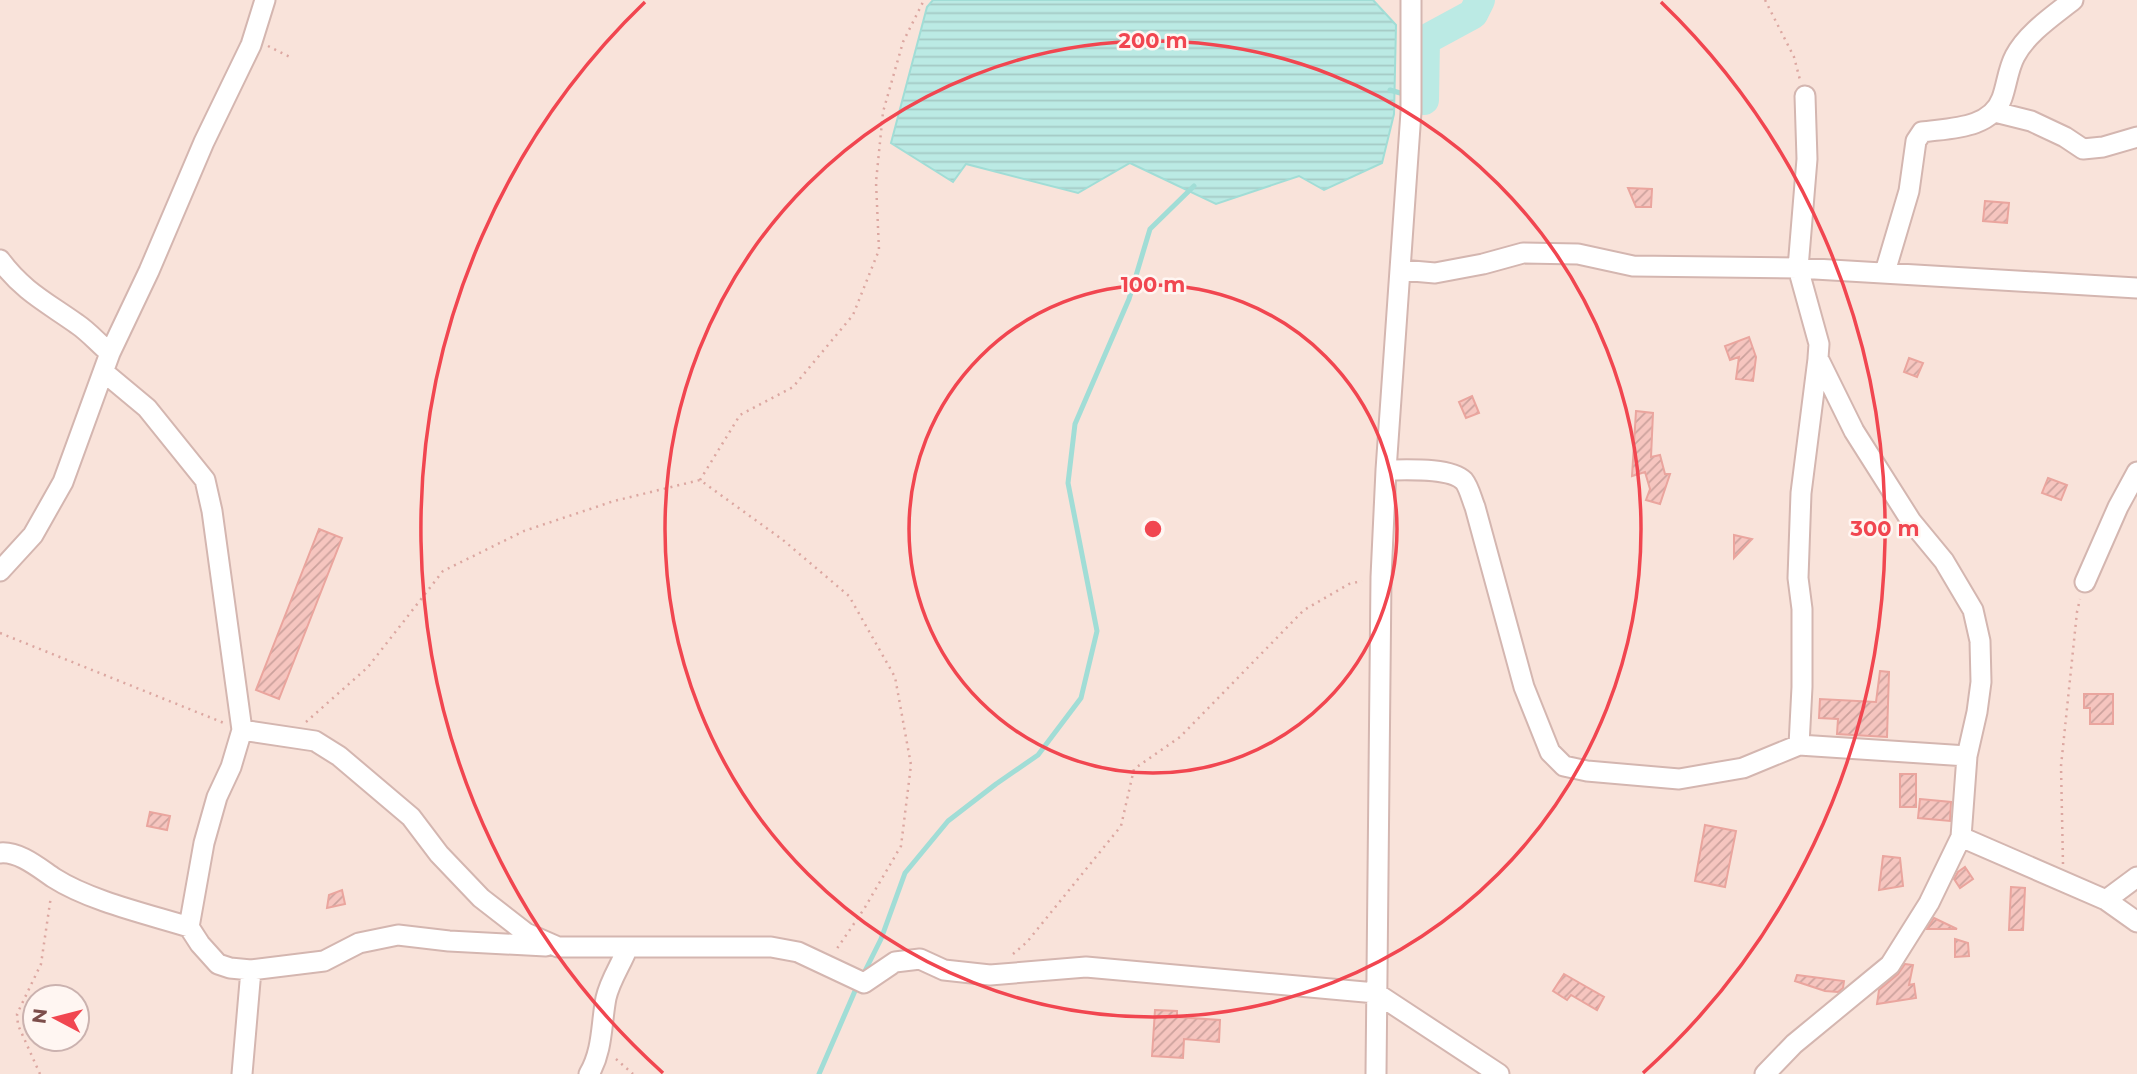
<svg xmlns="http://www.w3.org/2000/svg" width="2137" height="1074" viewBox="0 0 2137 1074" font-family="Montserrat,sans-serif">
<defs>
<pattern id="water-rules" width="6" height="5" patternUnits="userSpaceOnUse" patternTransform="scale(1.75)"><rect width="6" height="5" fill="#bbeae4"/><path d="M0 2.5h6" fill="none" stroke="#a4cac5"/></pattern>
<pattern id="building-hatch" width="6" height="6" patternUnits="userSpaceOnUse" patternTransform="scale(1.75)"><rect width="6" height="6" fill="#f6c5bf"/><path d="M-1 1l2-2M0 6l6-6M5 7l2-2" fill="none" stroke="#cca29d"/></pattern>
</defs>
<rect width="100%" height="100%" fill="#fef0ea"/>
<path fill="#f9e3da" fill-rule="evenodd" d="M0 0H2137V1074H0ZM35 997H77V1039H35Z"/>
<path fill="url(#water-rules)" stroke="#a1ddd6" stroke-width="2" d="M933 0H1373L1396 25 1394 114 1382 163 1324 190 1299 176 1216 204 1130 163 1078 193 966 164 953 182 891 143 927 7Z"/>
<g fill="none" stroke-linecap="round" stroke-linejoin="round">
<path stroke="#a1ddd6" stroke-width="5" d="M1390 90 1424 100
M863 975 881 939 905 873 948 821 996 784 1038 755 1081 698 1097 631 1068 483 1075 424 1129 299 1150 229 1194 186
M819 1074 858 984"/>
<path stroke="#bbeae4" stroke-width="30" d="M1424 100 1425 40 1473 14 1480 0"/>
</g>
<path fill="url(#building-hatch)" stroke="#eaa59e" stroke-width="2" d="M1628 188 1652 189 1651 207H1636Z
M1985 201 2009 203 2007 223 1983 221Z
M1749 337 1756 357 1753 381 1736 379 1739 357 1730 360 1725 346Z
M1909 358 1923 363 1917 377 1904 372Z
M1472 396 1479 413 1466 418 1459 402Z
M1636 411 1653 413 1651 457 1660 455 1665 474H1670L1660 504 1646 500 1650 489 1645 472 1632 476Z
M2048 478 2067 485 2061 500 2042 493Z
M319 529 342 538 279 699 256 690Z
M1734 535 1752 539 1734 558Z
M1880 671 1889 672 1887 737 1837 734 1838 719 1819 718 1820 699 1876 702Z
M2084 694H2113V724H2090V708H2084Z
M1900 774H1916V807H1900Z
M1920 799 1951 802 1950 821 1918 818Z
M150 812 170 816 167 830 147 826Z
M1705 825 1736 831 1725 887 1695 881Z
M1883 856 1900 858 1903 886 1879 890Z
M1965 867 1973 879 1960 888 1954 879 1958 872Z
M2011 887 2025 888 2023 930H2009Z
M342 890 345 904 327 908 329 895Z
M1934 918 1957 929H1927Z
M1955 939 1968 943 1969 956 1955 957Z
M1905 964 1913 965 1909 985 1914 984 1916 998 1877 1004 1879 990 1898 974Z
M1564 974 1604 997 1597 1010 1571 995 1567 1000 1553 991Z
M1797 975 1844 981 1843 988 1838 992 1825 991 1795 981Z
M1155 1010 1177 1011V1017L1220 1020 1219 1042 1184 1039 1183 1058 1152 1056Z"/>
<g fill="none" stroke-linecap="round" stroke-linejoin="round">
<g stroke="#d4b6b0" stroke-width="23">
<path id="minor" d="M1995 112 2031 121 2065 137 2083 149 2103 147 2137 137
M0 260C23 291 46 302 77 324 89 332 99 344 110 353
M1401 270 1435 273 1483 264 1523 253 1578 254 1633 266 1798 268 2137 288
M1885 272 1909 191 1916 141 1922 132C1950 128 1991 129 2002 98 2007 84 2008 69 2015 56 2027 33 2053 16 2073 0
M105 373 147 408 205 480 212 511 242 730 231 767 217 797 204 843 189 927
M1386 470C1405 470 1450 467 1464 481 1469 487 1472 500 1475 507L1524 687 1550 752 1564 766 1587 771 1679 779 1743 768 1799 745 1967 756
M0 571 33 535 63 482 110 353 149 271 204 142 251 45 265 0
M2085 582 2118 507 2137 472
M242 730 315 741 339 756 411 817 439 854 481 898 526 933 558 947H771L798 952 864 983 895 962 920 959 944 970 990 975 1086 967 1376 993 1499 1074
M1799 745 1802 687V609L1798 578 1801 493 1818 359
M1961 837 2106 900 2137 922
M0 853C19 851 39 868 54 878 90 901 147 914 189 927L200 944 218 964 230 968 251 970 324 961 359 943 398 935 449 941 546 946
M2106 900 2137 877
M242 1074 251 970
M589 1074C603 1050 601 1024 606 998 610 980 621 965 628 947
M1376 1074 1381 577 1386 470 1411 112V0
M1765 1074 1794 1044 1890 965 1929 903 1961 837 1967 756 1977 712 1981 682 1980 641 1973 610 1944 561 1911 521 1854 431 1818 358 1819 344 1798 268 1807 159 1805 96"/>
</g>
<path stroke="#dca7a1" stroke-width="2.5" stroke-dasharray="2 5" stroke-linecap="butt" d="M1765 0 1794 57 1800 80
M268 46 292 58
M700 480 740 415 793 387 853 315 879 250 876 182 883 112 903 42 924 0
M0 633 224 723
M306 722 368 667 443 571 524 531 614 501 700 480 783 540 849 596 895 677 911 765 901 846 864 909 836 950
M2063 864 2061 766 2077 612 2080 599
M1013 954 1027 942 1121 826 1134 769 1180 737 1304 610 1349 584 1362 581
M616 1059 633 1074
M40 1074 18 1025 17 1014 41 964 51 896"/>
<use href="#minor" stroke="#fff" stroke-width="19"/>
</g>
<g fill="none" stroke="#f14650" stroke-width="3.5">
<circle cx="1153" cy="529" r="244"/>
<circle cx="1153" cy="529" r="488"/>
<path d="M663 1073A732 732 0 0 1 645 2M1661 2A732 732 0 0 1 1643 1073"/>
</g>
<circle cx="1153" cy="529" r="10" fill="#f14650" stroke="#fff6f2" stroke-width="3.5"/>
<g font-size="21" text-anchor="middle" font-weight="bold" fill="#f14650" stroke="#fff6f2" stroke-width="5" stroke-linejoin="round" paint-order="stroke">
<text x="1153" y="48">200 m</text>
<text x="1153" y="292">100 m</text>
<text x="1885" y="536">300 m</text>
</g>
<g transform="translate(56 1018) rotate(277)"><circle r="33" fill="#fff6f2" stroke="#cbb2af" stroke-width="2"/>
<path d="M0-5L12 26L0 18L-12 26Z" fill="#f14650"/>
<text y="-10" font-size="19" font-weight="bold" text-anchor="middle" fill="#7c4d4a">N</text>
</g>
</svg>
